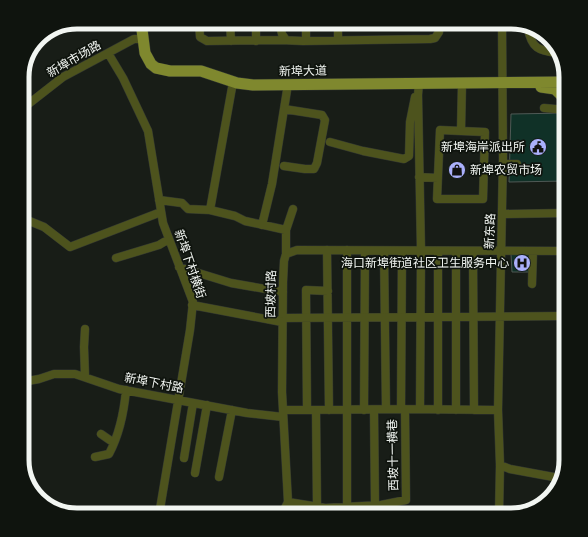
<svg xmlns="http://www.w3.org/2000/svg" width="588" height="537" viewBox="0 0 588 537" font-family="Helvetica,'Noto Sans SC',sans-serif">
<rect width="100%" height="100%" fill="#181d17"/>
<path fill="#103127" stroke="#4f5955" d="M566 113V181L509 182 511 114Z
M532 253V272H512L511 254Z"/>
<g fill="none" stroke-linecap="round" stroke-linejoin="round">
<g stroke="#323731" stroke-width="9">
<path id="minor" d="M199 22 200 37 207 41 281 40 303 41 430 39 435 38 439 32V22
M230 22 231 41
M256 22V41
M279 22 282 34 286 40
M306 22V41
M338 22V40
M528 28C531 48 539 51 557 53
M108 53 123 78 148 131 163 223 193 302 190 330 159 515
M419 83 418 95 421 251 420 409
M544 108 566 110
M22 109 63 77 134 39H142
M461 131 440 130 437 199H483L485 132 461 131 462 83
M330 142 363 151 404 159 409 156 410 122 415 97
M503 164H517
M284 166 305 169H314L317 163 325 120 322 115 284 109 288 84
M419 177 438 178
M159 200 182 203 188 209 210 210 235 216 245 221 286 230V254
M210 210 233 82
M502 214 566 213
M22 218 44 227 70 247 161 212
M262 225 272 184 284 109
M286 230 293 209
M327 250 329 410
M347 250V506
M384 251 386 409
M438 251V410
M456 251V410
M473 251 474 410
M116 258 159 245 169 239
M179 267 231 283 283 292
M532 284 533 251
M192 305 282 322
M282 318 566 316
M85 376 84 347 85 329
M22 382 39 379 54 374H75L119 389 247 413 283 417
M401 409 402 251
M283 410 405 409 498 410
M307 410 306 290 328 291
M316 410 317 506
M364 410 365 251
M374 410 375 505
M101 434 114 443
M95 457 109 454C119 435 124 412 126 390
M184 458 193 403
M500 465 510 469 559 478
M195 473 207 405
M219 477 232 410
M288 502 282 392 283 282 284 261 286 254 297 250 566 251
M288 502 325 508 381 505 406 500 405 409
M391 503V515
M284 515 285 508 288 502
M499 515 500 465 498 410 503 159 502 22"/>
</g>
<g stroke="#323731" stroke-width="12">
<path id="major" d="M141 22 145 53 151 64 156 68 170 71H201L237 83 253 85 566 82
M541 87 555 89 561 95 566 96"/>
</g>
<use href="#minor" stroke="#4d531d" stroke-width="8"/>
<use href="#major" stroke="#7f882e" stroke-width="11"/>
</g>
<defs>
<g id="civic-disc" transform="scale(0.9)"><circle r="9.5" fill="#aab0fb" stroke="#0f140e"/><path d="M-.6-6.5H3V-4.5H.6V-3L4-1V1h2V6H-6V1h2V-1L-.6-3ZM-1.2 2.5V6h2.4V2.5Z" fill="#111"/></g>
<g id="shop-disc" transform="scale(0.9)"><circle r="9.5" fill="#aab0fb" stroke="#0f140e"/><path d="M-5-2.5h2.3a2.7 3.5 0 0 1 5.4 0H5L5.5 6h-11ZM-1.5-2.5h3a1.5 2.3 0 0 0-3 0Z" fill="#111"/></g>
<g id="hospital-disc" transform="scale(0.9)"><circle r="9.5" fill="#aab0fb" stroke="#0f140e"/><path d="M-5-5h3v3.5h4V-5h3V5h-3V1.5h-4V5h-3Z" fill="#111"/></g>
</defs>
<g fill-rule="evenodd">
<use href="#civic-disc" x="538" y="147"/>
<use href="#shop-disc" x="457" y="170"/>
<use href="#hospital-disc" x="522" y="263"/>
</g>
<g text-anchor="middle" stroke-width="3.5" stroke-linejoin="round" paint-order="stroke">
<g font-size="12" fill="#f2f6f2" stroke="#0f140e">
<text transform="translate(74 59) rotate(-30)" y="4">新埠市场路</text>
<text transform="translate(303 71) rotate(-1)" y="4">新埠大道</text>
<text transform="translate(490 231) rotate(-88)" y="4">新东路</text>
<text transform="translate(190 264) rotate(71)" y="4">新埠下村横街</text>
<text transform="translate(271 294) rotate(-89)" y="4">西坡村路</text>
<text transform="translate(154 383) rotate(11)" y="4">新埠下村路</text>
<text transform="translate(393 455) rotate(-91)" y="4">西坡十一横巷</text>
</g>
<g font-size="12" fill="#f2f6f2" stroke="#0f140e" text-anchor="end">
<text x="525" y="151">新埠海岸派出所</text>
<text x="470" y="174" text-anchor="start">新埠农贸市场</text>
<text x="509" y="267">海口新埠街道社区卫生服务中心</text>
</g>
</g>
<path d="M0 0H588V537H0ZM77 29H511A48 48 0 0 1 559 77V460A48 48 0 0 1 511 508H77A48 48 0 0 1 29 460V77A48 48 0 0 1 77 29Z" fill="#0f140e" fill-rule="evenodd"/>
<path fill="none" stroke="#f2f6f2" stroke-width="5" d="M77 29H511A48 48 0 0 1 559 77V460A48 48 0 0 1 511 508H77A48 48 0 0 1 29 460V77A48 48 0 0 1 77 29Z"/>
</svg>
